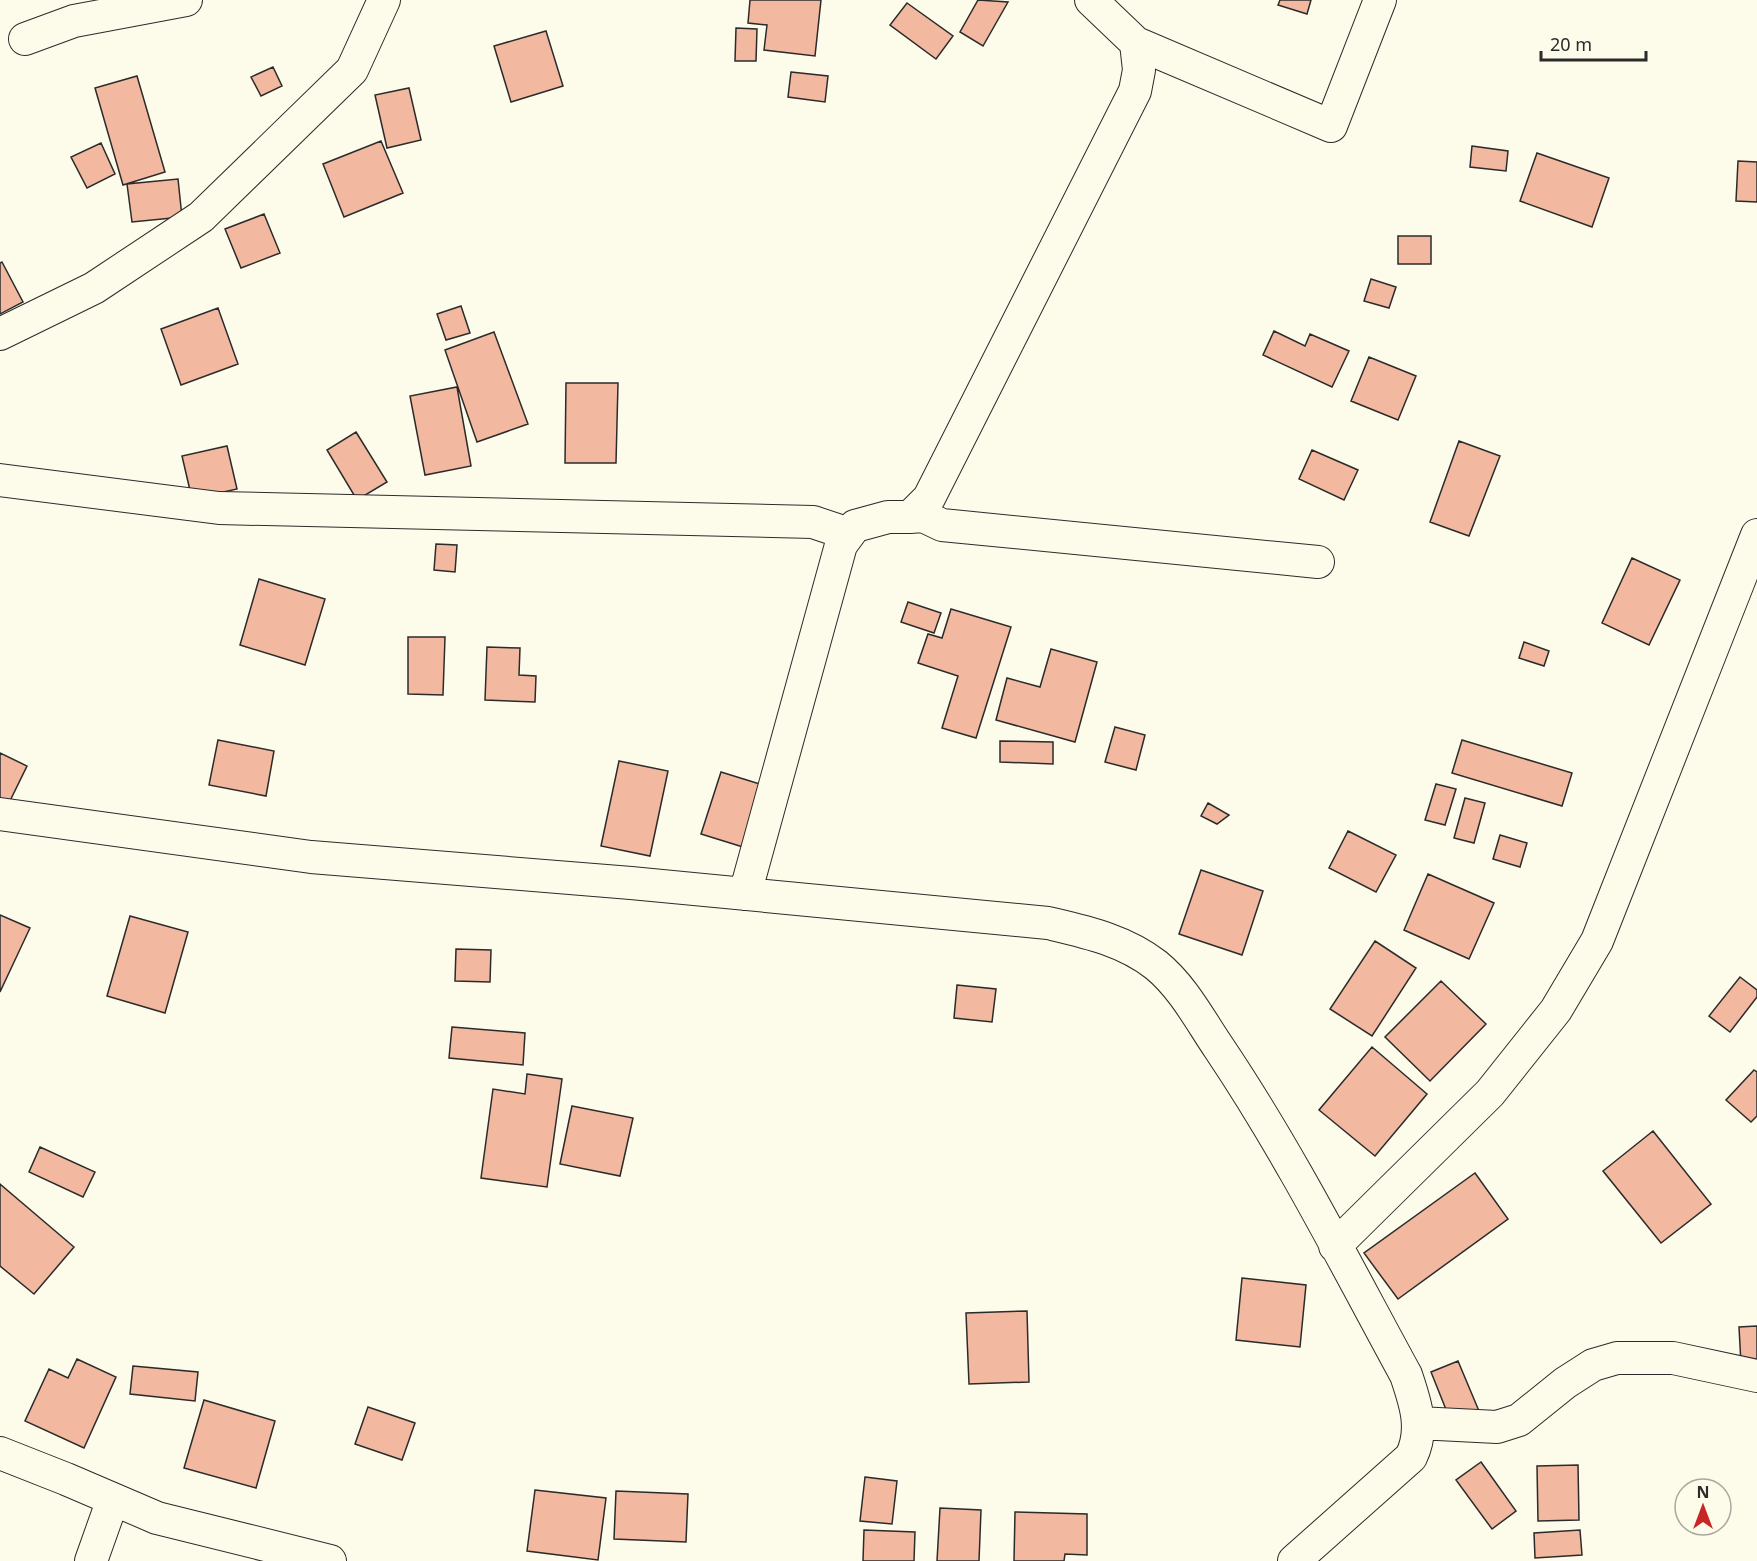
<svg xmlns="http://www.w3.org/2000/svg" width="1757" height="1561" viewBox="0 0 1757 1561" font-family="'Noto Sans',sans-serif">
<rect width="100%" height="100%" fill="#fdfbea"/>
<path fill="#f2b8a0" stroke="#2b2b2b" stroke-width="1.5" d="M750 0H821L815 56 764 50 767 25 748 23Z
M978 0 1008 2 983 46 960 32Z
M1280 0H1311L1307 14 1278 5Z
M907 3 953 36 936 59 890 25Z
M736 28 757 29 756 61H735Z
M546 31 563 86 511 102 494 46Z
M273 67 282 86 261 96 251 77Z
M791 72 828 76 825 102 788 97Z
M137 76 165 172 123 185 95 88Z
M409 88 421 140 387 148 375 95Z
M381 141 403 193 344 217 323 164Z
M101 143 115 174 87 188 71 157Z
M1472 146 1508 151 1506 171 1470 167Z
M1537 153 1609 178 1592 227 1520 201Z
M1738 161 1757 162V202L1736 201Z
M178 179 182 217 132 222 127 184Z
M264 214 280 253 241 268 225 229Z
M1398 236H1431V264H1398Z
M2 262 23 302 0 314V263Z
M1371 279 1396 287 1389 308 1364 301Z
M461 306 470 333 446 340 437 314Z
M218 308 238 364 181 385 161 329Z
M1274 331 1305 346 1310 334 1349 351 1332 387 1263 355Z
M494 332 528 424 477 442 445 350Z
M1369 357 1416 376 1398 420 1351 401Z
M566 383H618L616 463H565Z
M457 387 471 466 425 475 410 396Z
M356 432 387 482 357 500 327 450Z
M1459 441 1500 456 1469 536 1430 522Z
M227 446 237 489 192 499 182 456Z
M1312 450 1358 470 1344 500 1299 479Z
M436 544 457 545 455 572 434 570Z
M1632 558 1680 580 1649 645 1602 623Z
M259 579 325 599 305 665 240 645Z
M908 602 941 613 934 633 901 622Z
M951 609 1011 627 976 738 942 728 958 676 918 663 928 634 942 638Z
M408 637H445L443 695 408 694Z
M1524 642 1549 651 1544 666 1519 658Z
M487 647 520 648 519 675 536 676 535 702 485 700Z
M1051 649 1097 662 1075 742 996 720 1007 678 1040 687Z
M1115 727 1145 735 1136 770 1105 762Z
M218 740 274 751 266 796 209 785Z
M1462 740 1572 773 1562 806 1452 773Z
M1000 741 1053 742V764L1000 762Z
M0 753 27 766 6 809 0 806Z
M619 761 668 771 650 856 601 846Z
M721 772 763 785 743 847 701 834Z
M1436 784 1456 789 1445 825 1425 820Z
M1465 798 1485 803 1474 843 1454 838Z
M1208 803 1229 815 1217 824 1201 816Z
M1348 831 1396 855 1376 892 1329 868Z
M1500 835 1527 843 1520 867 1493 859Z
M1201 870 1263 891 1242 955 1179 934Z
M1428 874 1494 903 1469 959 1404 930Z
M0 915 30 928 0 992Z
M130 916 188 932 165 1013 107 996Z
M1375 941 1416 968 1372 1036 1330 1009Z
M456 949 491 950 490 982 455 981Z
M1740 977 1757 990V997L1730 1032 1709 1016Z
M1441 981 1486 1024 1430 1081 1385 1037Z
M957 985 996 989 992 1022 954 1018Z
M452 1027 525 1033 523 1065 449 1058Z
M1372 1047 1427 1094 1375 1156 1319 1110Z
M1754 1070 1757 1072V1116L1751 1122 1726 1100Z
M527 1074 562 1079 547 1187 481 1178 493 1089 525 1094Z
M572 1106 633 1118 620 1176 560 1164Z
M1653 1131 1711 1204 1661 1243 1603 1171Z
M40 1147 95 1172 83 1197 29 1172Z
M1475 1173 1508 1219 1398 1299 1364 1253Z
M0 1184 74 1247 34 1294 0 1266Z
M1242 1278 1306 1285 1300 1347 1236 1340Z
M1027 1311 1029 1382 969 1384 966 1313Z
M1757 1326V1363L1741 1364 1739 1327Z
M77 1359 116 1377 84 1448 25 1421 49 1369 68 1378Z
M1458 1361 1479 1411 1451 1422 1431 1372Z
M133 1366 198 1372 195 1401 130 1394Z
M204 1400 275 1421 256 1488 184 1468Z
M368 1407 415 1423 402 1460 355 1444Z
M1481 1462 1516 1511 1492 1529 1456 1480Z
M1578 1465 1579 1520 1538 1521 1537 1466Z
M865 1477 897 1481 892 1524 860 1521Z
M535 1490 606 1498 598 1560 527 1551Z
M616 1491 688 1494 686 1542 614 1539Z
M940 1508 981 1510 979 1561H937Z
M1015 1512 1087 1514V1555L1065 1554 1064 1561H1014Z
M864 1530 915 1532 914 1561H863Z
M1580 1530 1582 1555 1535 1558 1534 1533Z"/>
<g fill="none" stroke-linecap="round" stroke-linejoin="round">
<g stroke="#2b2b2b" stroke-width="34">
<path id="street" d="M25 39 74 21 186 0
M1136 43 1331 126 1380 0
M0 334 94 288 201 217 352 70 384 0
M0 480 219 508 813 522 849 534
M910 517 923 516 942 525 1318 562
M0 814 311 857 631 883 1048 923C1086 932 1124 940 1156 965 1183 987 1200 1020 1219 1048 1289 1152 1346 1265 1406 1375 1415 1402 1425 1429 1411 1457L1294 1561
M745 894 841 545 855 526 888 517H910L929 498 1135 91 1139 70 1136 43 1091 0
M1335 1246 1490 1093 1556 1010 1597 941 1757 535
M1418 1423 1497 1427 1519 1420 1565 1383 1593 1365 1617 1358H1673L1757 1376
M0 1453 66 1479 157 1518 330 1561
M91 1561 113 1499"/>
</g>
<use href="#street" stroke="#fdfbea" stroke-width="32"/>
</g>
<g transform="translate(1703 1507)"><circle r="28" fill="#fdfbea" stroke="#a9a89e" stroke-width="1.5"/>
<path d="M0-4.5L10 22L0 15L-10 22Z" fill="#c62828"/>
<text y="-9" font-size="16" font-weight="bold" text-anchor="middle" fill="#2b2b2b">N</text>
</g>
<path d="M1541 51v9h105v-9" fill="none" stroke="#2b2b2b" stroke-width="3"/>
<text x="1550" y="51" font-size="18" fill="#2b2b2b" stroke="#fdfbea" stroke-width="4.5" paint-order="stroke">20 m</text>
</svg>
